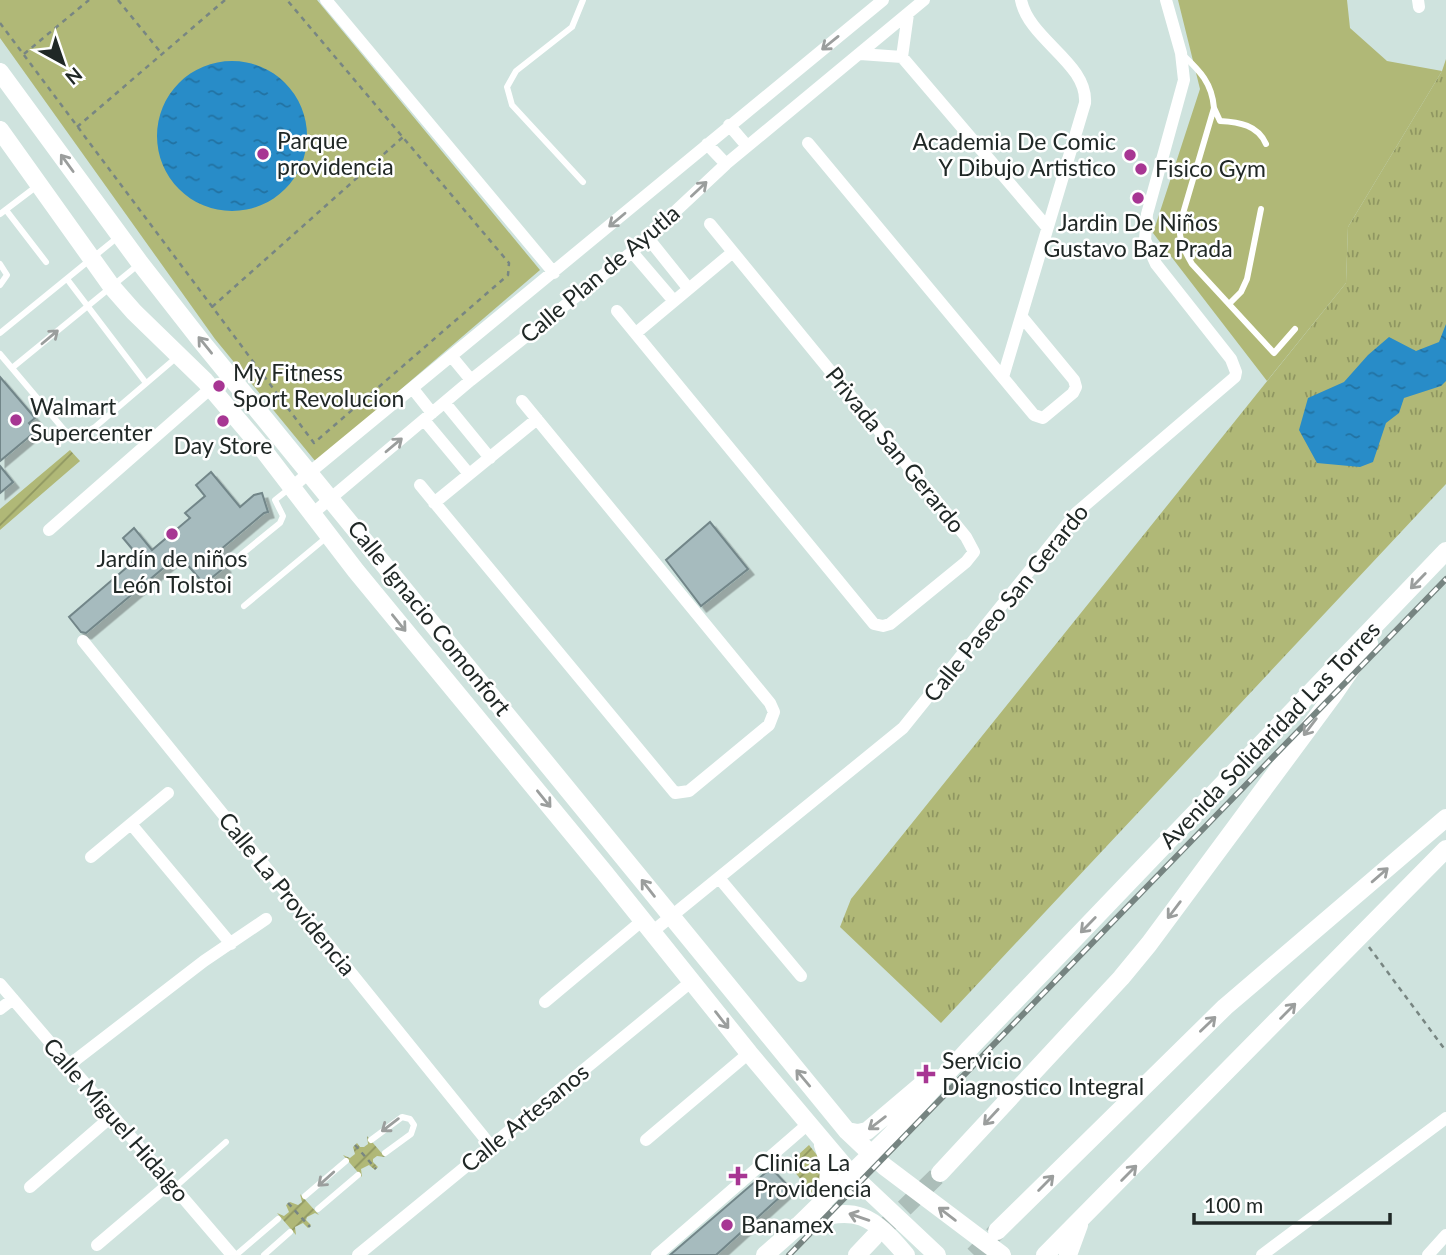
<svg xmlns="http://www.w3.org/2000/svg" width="1446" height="1255" viewBox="0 0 1446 1255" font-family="Lato,sans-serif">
<defs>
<pattern id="grass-tufts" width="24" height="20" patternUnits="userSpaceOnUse" patternTransform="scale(1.75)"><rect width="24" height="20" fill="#b0b877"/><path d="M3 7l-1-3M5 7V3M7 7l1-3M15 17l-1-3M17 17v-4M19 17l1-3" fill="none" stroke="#8f9661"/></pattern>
<pattern id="garden-furrows" width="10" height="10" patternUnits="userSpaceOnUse" patternTransform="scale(1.75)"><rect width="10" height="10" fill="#b0b877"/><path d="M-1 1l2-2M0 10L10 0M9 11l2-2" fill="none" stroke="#8f9661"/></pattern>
<pattern id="water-ripples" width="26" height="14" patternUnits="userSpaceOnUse" patternTransform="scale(1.75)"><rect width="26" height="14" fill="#288cc8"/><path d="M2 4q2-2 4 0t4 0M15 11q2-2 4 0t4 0" fill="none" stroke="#2272a2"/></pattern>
<filter id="shadow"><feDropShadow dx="5.5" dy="5.5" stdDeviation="0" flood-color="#0004"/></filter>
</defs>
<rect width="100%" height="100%" fill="#cfe3de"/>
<path fill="url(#grass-tufts)" d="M1446 59V484L941 1023 840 927 851 899 1346 283 1348 227 1442 71Z"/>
<path fill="url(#garden-furrows)" d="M70 450 80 461 0 530V509Z
M367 1136 385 1157 377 1156 373 1159V1162L378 1167 375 1170 369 1165 361 1169 362 1177 343 1155 350 1158 355 1154 353 1147 357 1143 360 1147H364L368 1144Z
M809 1145 824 1164V1180L813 1194 788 1164Z
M300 1194 319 1215 315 1213 307 1217 306 1220 311 1225 308 1228 303 1223 295 1227 296 1235 277 1213 284 1216 289 1212 286 1205 290 1202 298 1205 302 1202Z"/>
<path fill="#b0b877" d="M0 0H317L540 270 316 462 215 339 0 38Z
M1178 0H1347L1350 28 1387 61 1442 71 1348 227 1346 283 1267 381 1153 233 1200 89Z"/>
<path fill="url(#water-ripples)" d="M157 136a75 75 0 1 1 150 0a75 75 0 1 1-150 0Z
M1446 324V381L1441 386 1404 398 1399 413 1386 423 1373 462 1360 467 1317 463 1299 430 1308 398 1344 382 1368 355 1389 337 1416 351 1439 342Z"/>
<path fill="#a6bbbe" stroke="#728689" stroke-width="2" filter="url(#shadow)" d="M0 377 35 418 29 423 36 431 0 461Z
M0 466 13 482 0 493Z
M211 472 240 507 254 495 262 493 268 512 264 513 214 555 225 567 204 584 179 555 86 633 81 632 69 617 139 557 123 538 134 528 152 550 190 518 185 513 205 496 196 485Z
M710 522 748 569 701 606 666 560Z
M771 1168 790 1188 716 1255H670Z"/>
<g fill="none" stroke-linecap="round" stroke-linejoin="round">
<path stroke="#acbeb9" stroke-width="18" stroke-dasharray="18 9" stroke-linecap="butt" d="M885 1227 940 1173
M974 1255 996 1232"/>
<path stroke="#788682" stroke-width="2.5" stroke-dasharray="5 5" stroke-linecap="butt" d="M118 0 162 54
M0 23 314 443 508 275 509 263 287 0
M24 54 89 0
M77 127 225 0
M212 307 403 137
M1369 947 1446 1051
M355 1145 376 1169
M288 1203 310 1227"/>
<path stroke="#fff" stroke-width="6" d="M583 0 572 27 516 71 507 87 512 105 583 182
M1183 55C1200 71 1212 83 1214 108L1179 227C1180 242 1185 252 1192 264L1274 353 1295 329
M1214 108 1220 121C1239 122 1258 125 1266 144
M6 210 46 262
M0 214 37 186
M0 264 7 275 0 285
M67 279 146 383
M1229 304 1241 292 1247 279 1261 209
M0 333 118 237
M0 354 65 431C76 436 85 433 95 427L177 357
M12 368 138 265
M231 563 280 523 283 516 275 500 290 488
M244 606 327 537
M371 1140 402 1117 410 1119 414 1125 411 1134 385 1153
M174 1188 226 1142
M305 1196 346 1161
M318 1209 358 1175
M236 1255 278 1219
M264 1255 290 1232"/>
<path stroke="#fff" stroke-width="12" d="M326 0 554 273
M1418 0 1419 7
M860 54 902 57 1047 227
M902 57 908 14
M729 125 747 146
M808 143 1034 415 1043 418 1073 393 1076 387 1074 380 1022 317
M707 144 726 164
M648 238 688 288
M632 252 673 300
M617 311 874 624 883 626 890 624 966 562 974 552 966 537 710 224
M636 333 733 252
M452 357 471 380
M1003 377 1085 103C1088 63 1029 40 1021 0
M413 389 432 413
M445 403 490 458
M424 420 469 474
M420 485 675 793 689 791 769 725 774 712 770 703 522 401
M292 487 883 0
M434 503 537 419
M312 514 471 380 632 252 726 164 924 0
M49 530 211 388
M83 641 491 1146
M131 824 231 944
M91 857 168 793
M719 878 801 976
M652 932 903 728 1076 513 1235 377 1236 372 1231 359 1156 264 1145 240 1147 214 1184 80 1181 53 1166 0
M0 984 232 1255
M545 1002 643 920
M0 1009 13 999
M69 1065 204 961 266 919
M646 1140 749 1053
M30 1187 112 1116
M97 1245 170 1183
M358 1255 692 981
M657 1255 808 1124
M1262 1255 1446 1118
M1428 1255 1446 1235"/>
<path stroke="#fff" stroke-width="18" d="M0 72 140 263 201 341 847 1131 884 1166 1002 1255
M0 130 112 287 134 312 205 381 261 447 356 571 604 872 749 1053 851 1174 937 1255
M847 1131 858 1133 867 1131 926 1081
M823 1145C830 1163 831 1180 824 1199
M940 1173 1121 978 1149 944 1334 694 1369 643
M804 1223C856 1204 872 1215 906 1255
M997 1231 1225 1007 1446 818
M765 1255 799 1225 890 1136 968 1050 1446 551
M857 1255 874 1237
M1045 1255 1446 849
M1068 1255 1079 1225"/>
<g stroke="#768481" stroke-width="6">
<path id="rail" d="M789 1255 1446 579"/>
</g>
<use href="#rail" stroke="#fff" stroke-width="3.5" stroke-dasharray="10" stroke-linecap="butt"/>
</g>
<defs><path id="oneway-shaft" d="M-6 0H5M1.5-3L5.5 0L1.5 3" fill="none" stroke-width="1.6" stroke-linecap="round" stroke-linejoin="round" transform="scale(1.75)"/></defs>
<g stroke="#9b9e9d">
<use href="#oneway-shaft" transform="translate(830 43) rotate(141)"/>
<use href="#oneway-shaft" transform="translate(67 163) rotate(-126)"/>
<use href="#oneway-shaft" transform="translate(699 189) rotate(-43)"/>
<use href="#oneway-shaft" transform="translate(617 220) rotate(140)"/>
<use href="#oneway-shaft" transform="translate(50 337) rotate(-40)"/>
<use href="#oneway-shaft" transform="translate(205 345) rotate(-129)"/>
<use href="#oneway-shaft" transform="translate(394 445) rotate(-40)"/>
<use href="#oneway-shaft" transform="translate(1418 581) rotate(134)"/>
<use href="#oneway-shaft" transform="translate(399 623) rotate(51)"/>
<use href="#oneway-shaft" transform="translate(1310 727) rotate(127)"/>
<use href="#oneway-shaft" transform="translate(544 799) rotate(51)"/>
<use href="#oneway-shaft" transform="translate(1380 875) rotate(-41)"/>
<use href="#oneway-shaft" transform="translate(648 888) rotate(-128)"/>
<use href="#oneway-shaft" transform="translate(1174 910) rotate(127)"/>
<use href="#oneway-shaft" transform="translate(1088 925) rotate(134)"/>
<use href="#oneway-shaft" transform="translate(1288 1011) rotate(-45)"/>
<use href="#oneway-shaft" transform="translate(722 1020) rotate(52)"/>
<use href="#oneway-shaft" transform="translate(1208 1024) rotate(-44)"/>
<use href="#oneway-shaft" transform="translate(803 1078) rotate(-130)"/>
<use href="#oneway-shaft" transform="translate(991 1117) rotate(133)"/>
<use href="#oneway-shaft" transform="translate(877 1123) rotate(143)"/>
<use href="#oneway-shaft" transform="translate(390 1125) rotate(143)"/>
<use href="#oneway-shaft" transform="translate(1129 1173) rotate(-45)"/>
<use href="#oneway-shaft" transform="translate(326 1179) rotate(138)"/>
<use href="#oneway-shaft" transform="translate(1046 1183) rotate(-45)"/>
<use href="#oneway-shaft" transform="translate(947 1214) rotate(-143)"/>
<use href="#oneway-shaft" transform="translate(859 1217) rotate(-161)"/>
</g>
<g fill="#a73693" stroke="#fff" stroke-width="2.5">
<circle cx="263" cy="154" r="7"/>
<circle cx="1130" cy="155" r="7"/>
<circle cx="1141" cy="169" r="7"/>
<circle cx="1138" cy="198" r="7"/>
<circle cx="219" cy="386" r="7"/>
<circle cx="16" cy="420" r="7"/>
<circle cx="223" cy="421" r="7"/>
<circle cx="172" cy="534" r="7"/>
<path d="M922.5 1063.5h7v7h7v7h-7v7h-7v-7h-7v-7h7z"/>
<path d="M734.5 1165.5h7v7h7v7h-7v7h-7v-7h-7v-7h7z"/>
<circle cx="727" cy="1225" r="7"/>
</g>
<g text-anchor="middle" stroke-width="5" stroke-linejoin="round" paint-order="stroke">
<g font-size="23" fill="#202826" stroke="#fff" text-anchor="start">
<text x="277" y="149">Parque<tspan x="277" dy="26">providencia</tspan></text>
<text x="1116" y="150" text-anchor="end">Academia De Comic<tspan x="1116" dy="26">Y Dibujo Artistico</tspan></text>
<text x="1155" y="177">Fisico Gym</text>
<text x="1138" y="231" text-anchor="middle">Jardin De Niños<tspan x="1138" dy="26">Gustavo Baz Prada</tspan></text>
<text x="233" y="381">My Fitness<tspan x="233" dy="26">Sport Revolucion</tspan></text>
<text x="30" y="415">Walmart<tspan x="30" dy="26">Supercenter</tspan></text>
<text x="223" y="454" text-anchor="middle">Day Store</text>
<text x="172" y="567" text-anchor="middle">Jardín de niños<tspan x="172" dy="26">León Tolstoi</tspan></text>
<text x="942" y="1069">Servicio<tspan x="942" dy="26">Diagnostico Integral</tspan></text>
<text x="754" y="1171">Clinica La<tspan x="754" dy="26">Providencia</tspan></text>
<text x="741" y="1233">Banamex</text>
</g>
<g font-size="23" fill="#202826" stroke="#fff">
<text transform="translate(600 274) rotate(-40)" y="8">Calle Plan de Ayutla</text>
<text transform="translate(895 450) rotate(51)" y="8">Privada San Gerardo</text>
<text transform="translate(1006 603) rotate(-51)" y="8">Calle Paseo San Gerardo</text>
<text transform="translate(429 618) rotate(51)" y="8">Calle Ignacio Comonfort</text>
<text transform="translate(1270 735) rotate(-46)" y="8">Avenida Solidaridad Las Torres</text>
<text transform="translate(287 894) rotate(51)" y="8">Calle La Providencia</text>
<text transform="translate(525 1118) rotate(-39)" y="8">Calle Artesanos</text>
<text transform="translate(116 1120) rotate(49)" y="8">Calle Miguel Hidalgo</text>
</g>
</g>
<g transform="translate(63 63) rotate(140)" stroke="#ffffff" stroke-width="5" paint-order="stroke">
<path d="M0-5L12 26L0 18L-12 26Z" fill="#202826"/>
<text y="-10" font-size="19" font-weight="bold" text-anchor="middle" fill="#202826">N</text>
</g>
<path d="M1194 1213v10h196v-10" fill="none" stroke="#202826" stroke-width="3.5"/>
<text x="1204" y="1213" font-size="21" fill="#202826" stroke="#ffffff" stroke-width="5" paint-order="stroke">100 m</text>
</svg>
